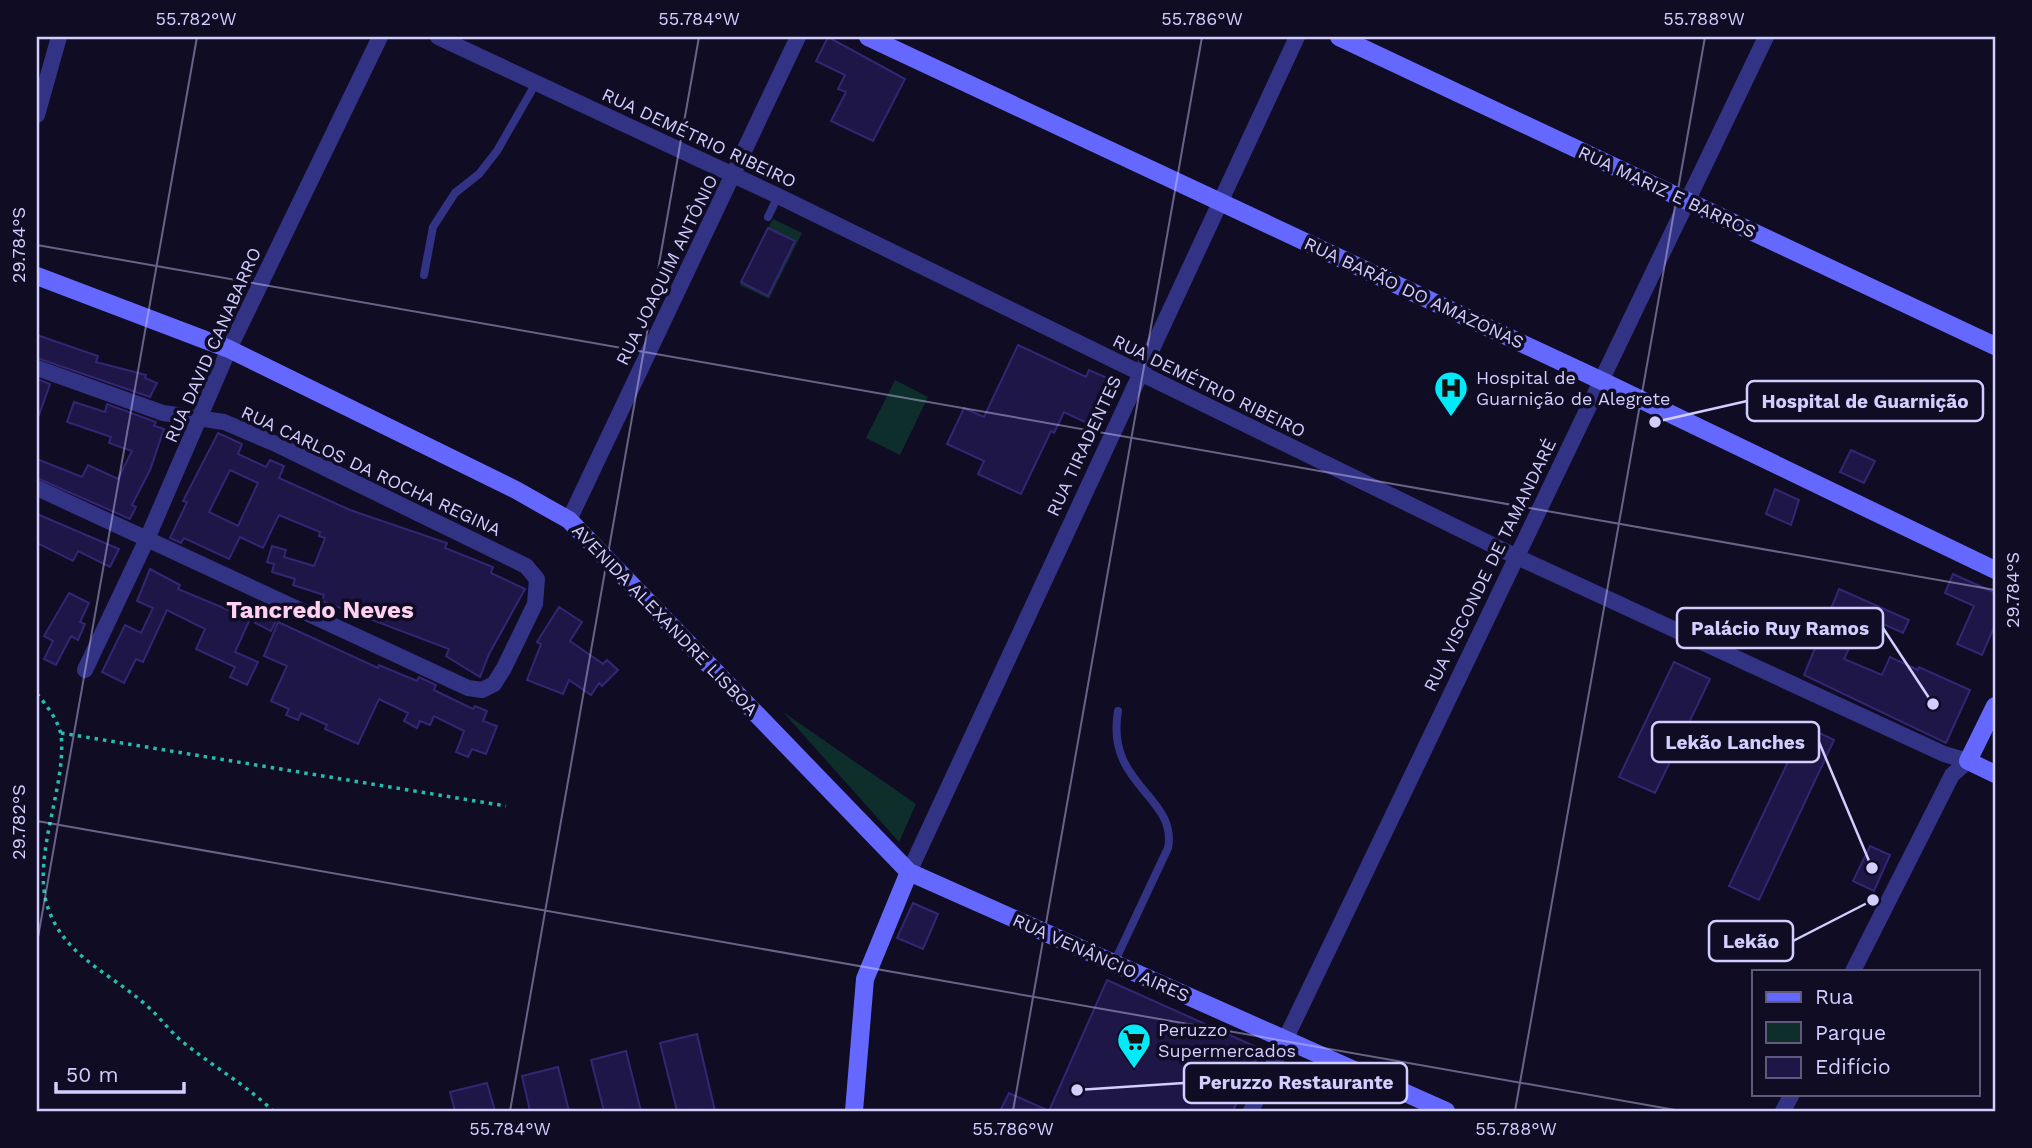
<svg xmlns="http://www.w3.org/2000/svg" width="2032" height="1148" viewBox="0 0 2032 1148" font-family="'Work Sans',sans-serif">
<rect width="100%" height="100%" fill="#0f0c23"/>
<path fill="#0e2e2b" d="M773 219 802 233 769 299 740 285 741 282 768 295 795 241 768 228Z
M895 380 928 397 900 455 866 438Z
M783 712 916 804 899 842Z"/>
<path fill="#1e1646" stroke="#332674" stroke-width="2" fill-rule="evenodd" d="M828 37 905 79 873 141 831 121 846 92 838 89 845 75 816 61Z
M768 228 795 241 768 296 741 282Z
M37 335 98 356 96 362 146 375 145 378 157 383 150 397 37 358Z
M1018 345 1086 377 1089 370 1112 380 1091 425 1064 412 1054 433 1051 431 1021 494 978 474 984 461 947 444 964 408 984 417Z
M37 379 50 384 39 415H37Z
M74 402 105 412 107 404 156 422 154 426 164 429 150 470 132 505 136 507 130 519 37 478V459L82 477 88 465 118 479 132 451 109 443 111 437 67 422Z
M218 433 242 444 238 454 266 467 270 460 284 466 279 478 350 510 447 543 445 548 493 567 491 573 525 589 489 654 480 677 446 656 449 649 322 601 324 595 293 585 295 579 272 572 274 564 267 562 272 546 286 550 284 557 314 566 325 538 319 536 320 532 279 515 263 548 240 537 229 559 184 538 181 543 170 538 187 502 183 501ZM230 470 258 483 238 526 209 512Z
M1851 450 1875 461 1864 483 1840 472Z
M1775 489 1799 500 1791 525 1766 514Z
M37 514 119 549 110 567 78 551 73 561 37 543Z
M150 569 180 585 178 589 250 619 235 652 258 662 247 685 230 677 235 667 196 649 205 629 167 610 143 662 136 659 124 683 102 672 125 625 141 633 153 608 137 601Z
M1953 574 1995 593V625L1982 655 1957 644 1974 606 1945 593Z
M1839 589 1909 620 1903 633 1879 622 1876 629 1861 622 1844 659 1882 675 1890 657 1918 670 1919 667 1970 690 1946 743 1804 675Z
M69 593 89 603 80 622 85 624 78 640 71 636 56 665 44 659 53 641 44 636Z
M559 607 582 622 570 641 603 664 607 660 618 670 602 686 599 683 591 695 569 680 563 694 527 680 541 644 537 642Z
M262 609 278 616 271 631 255 623Z
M278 622 378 668 379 665 417 681 419 677 436 685 434 690 444 695 473 709 475 706 487 711 483 721 497 726 486 754 472 749 468 757 456 752 464 731 434 716 430 725 420 721 417 728 404 721 408 713 379 699 358 744 325 729 327 725 301 713 298 720 286 715 289 709 271 701 287 666 264 656Z
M1674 662 1710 679 1655 793 1619 777Z
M1805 726 1834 740 1759 900 1729 886Z
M1870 846 1890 855 1874 891 1853 881Z
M913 903 938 914 923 949 897 938Z
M1107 980 1261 1049 1233 1111H1000L1009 1093 1049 1111Z
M697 1034 715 1111H677L660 1043Z
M626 1051 641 1111H604L591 1060Z
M558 1067 569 1111H530L522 1076Z
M487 1083 495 1111H455L450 1092Z"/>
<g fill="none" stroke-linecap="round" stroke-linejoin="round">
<path stroke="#24bdae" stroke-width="3.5" stroke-dasharray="3.5 5" stroke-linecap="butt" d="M37 694C46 704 59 722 61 735 67 785 32 855 47 905 63 956 109 972 146 1005 160 1017 170 1032 184 1043 214 1067 246 1085 273 1111
M61 733 506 806"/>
<path stroke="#333386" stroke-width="8" d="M768 217 778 196
M424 275 433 227 455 193 479 174 497 151 536 83
M1114 963 1168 848C1178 796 1105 786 1118 711"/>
<path stroke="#333386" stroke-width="16" d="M438 37 778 196 1515 556 1944 754 1968 761
M37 115 59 37
M37 368 163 413 224 422 276 444 526 566 537 579 535 604 504 668 494 684 482 690 468 688 37 488
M569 520 798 37
M85 670 147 539 229 349 380 37
M909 872 1297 37
M1853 971 1952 775 1968 761
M1251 1111 1766 37
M1783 1111 1792 1094"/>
<path stroke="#6568ff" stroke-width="18" d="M868 37 1600 380 1995 570
M1339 37 1995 346
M37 276 229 349 516 490 569 520 909 872 1446 1111
M1995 706 1968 761 1995 774
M854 1111 865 979 909 872"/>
</g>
<path fill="none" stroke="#d2ceff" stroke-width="2" stroke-opacity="0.45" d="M37 245 1995 590M37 821 1681 1111M37 943 197 37M510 1111 699 37M1013 1111 1202 37M1515 1111 1705 37"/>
<defs>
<g id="hospital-pin" transform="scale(1.75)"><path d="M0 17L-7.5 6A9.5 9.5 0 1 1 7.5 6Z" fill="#00eaf9" stroke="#0f0c23"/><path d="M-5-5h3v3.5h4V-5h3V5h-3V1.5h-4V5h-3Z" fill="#111"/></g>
<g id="supermarket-pin" transform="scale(1.75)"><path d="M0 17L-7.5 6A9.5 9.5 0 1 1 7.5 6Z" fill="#00eaf9" stroke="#0f0c23"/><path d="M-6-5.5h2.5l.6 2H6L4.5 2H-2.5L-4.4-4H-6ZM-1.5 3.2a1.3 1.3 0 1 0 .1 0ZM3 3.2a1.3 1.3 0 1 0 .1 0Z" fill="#111"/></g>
</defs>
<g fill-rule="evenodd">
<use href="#hospital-pin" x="1451" y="388"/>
<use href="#supermarket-pin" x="1134" y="1040"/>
</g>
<g text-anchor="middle" stroke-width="7" stroke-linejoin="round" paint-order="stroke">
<g font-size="18" fill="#d2ceff" stroke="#0f0c23">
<text transform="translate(699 138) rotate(25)" y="6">RUA DEMÉTRIO RIBEIRO</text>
<text transform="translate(1667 192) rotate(25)" y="6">RUA MARIZ E BARROS</text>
<text transform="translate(667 270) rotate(-64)" y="6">RUA JOAQUIM ANTÔNIO</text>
<text transform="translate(1414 293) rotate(25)" y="6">RUA BARÃO DO AMAZONAS</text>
<text transform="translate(213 345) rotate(-66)" y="6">RUA DAVID CANABARRO</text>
<text transform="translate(1209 386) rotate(26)" y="6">RUA DEMÉTRIO RIBEIRO</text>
<text transform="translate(1084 446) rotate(-65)" y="6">RUA TIRADENTES</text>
<text transform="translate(371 471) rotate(25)" y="6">RUA CARLOS DA ROCHA REGINA</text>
<text transform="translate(1490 565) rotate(-64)" y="6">RUA VISCONDE DE TAMANDARÉ</text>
<text transform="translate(665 620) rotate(46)" y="6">AVENIDA ALEXANDRE LISBOA</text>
<text transform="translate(1101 958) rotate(24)" y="6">RUA VENÂNCIO AIRES</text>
</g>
<g font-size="18" fill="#d2ceff" stroke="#0f0c23" text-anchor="start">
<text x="1476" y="384">Hospital de<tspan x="1476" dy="21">Guarnição de Alegrete</tspan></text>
<text x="1158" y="1036">Peruzzo<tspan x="1158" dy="21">Supermercados</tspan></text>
</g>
<g font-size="24" font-weight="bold" fill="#ffd0f0" stroke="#0f0c23">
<text x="320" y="618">Tancredo Neves</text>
</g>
</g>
<path fill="none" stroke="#d2ceff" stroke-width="2.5" d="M1655 422L1747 401M1933 704L1883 628M1872 868L1819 742M1873 900L1793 941M1077 1090L1184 1083"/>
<g fill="#d2ceff" stroke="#0f0c23" stroke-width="2.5">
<circle cx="1655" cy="422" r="7"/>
<circle cx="1933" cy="704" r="7"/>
<circle cx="1872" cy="868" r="7"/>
<circle cx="1873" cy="900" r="7"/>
<circle cx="1077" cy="1090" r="7"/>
</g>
<g fill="#0f0c23" stroke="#d2ceff" stroke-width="2.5">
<rect x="1747" y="381" width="236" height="40" rx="7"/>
<rect x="1677" y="608" width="206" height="40" rx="7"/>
<rect x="1652" y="722" width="167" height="40" rx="7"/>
<rect x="1709" y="921" width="84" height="40" rx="7"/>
<rect x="1184" y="1063" width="223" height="40" rx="7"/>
</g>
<g font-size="19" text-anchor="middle" font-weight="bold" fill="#d2ceff">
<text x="1865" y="408">Hospital de Guarnição</text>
<text x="1780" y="635">Palácio Ruy Ramos</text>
<text x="1735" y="749">Lekão Lanches</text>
<text x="1751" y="948">Lekão</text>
<text x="1296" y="1089">Peruzzo Restaurante</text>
</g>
<rect width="2032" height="1148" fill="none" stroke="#0f0c23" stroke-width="77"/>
<rect x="1752" y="970" width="228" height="126" fill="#0f0c23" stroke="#5d5a7b" stroke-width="2"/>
<rect x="1766" y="992" width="35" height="10" fill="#6568ff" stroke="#5d5a7b" stroke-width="2"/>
<text x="1815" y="1004" font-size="21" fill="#d2ceff">Rua</text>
<rect x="1766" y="1022" width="35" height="21" fill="#0e2e2b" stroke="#5d5a7b" stroke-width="2"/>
<text x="1815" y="1040" font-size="21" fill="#d2ceff">Parque</text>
<rect x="1766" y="1057" width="35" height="21" fill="#1e1646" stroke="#5d5a7b" stroke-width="2"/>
<text x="1815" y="1074" font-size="21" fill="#d2ceff">Edifício</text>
<path d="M56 1082v10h128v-10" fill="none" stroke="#d2ceff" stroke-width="3.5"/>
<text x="66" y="1082" font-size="21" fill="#d2ceff" stroke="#0f0c23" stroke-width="5" paint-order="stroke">50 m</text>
<rect x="38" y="38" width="1956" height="1072" fill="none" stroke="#d2ceff" stroke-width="2.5"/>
<g font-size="18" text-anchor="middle" fill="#d2ceff">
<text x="196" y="25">55.782°W</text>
<text x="699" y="25">55.784°W</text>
<text x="1202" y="25">55.786°W</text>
<text x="1704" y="25">55.788°W</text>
<text transform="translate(19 245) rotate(-90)" y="6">29.784°S</text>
<text transform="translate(2013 590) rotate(-90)" y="6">29.784°S</text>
<text transform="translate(19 822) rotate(-90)" y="6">29.782°S</text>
<text x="510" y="1135">55.784°W</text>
<text x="1013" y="1135">55.786°W</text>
<text x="1516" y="1135">55.788°W</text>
</g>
</svg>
